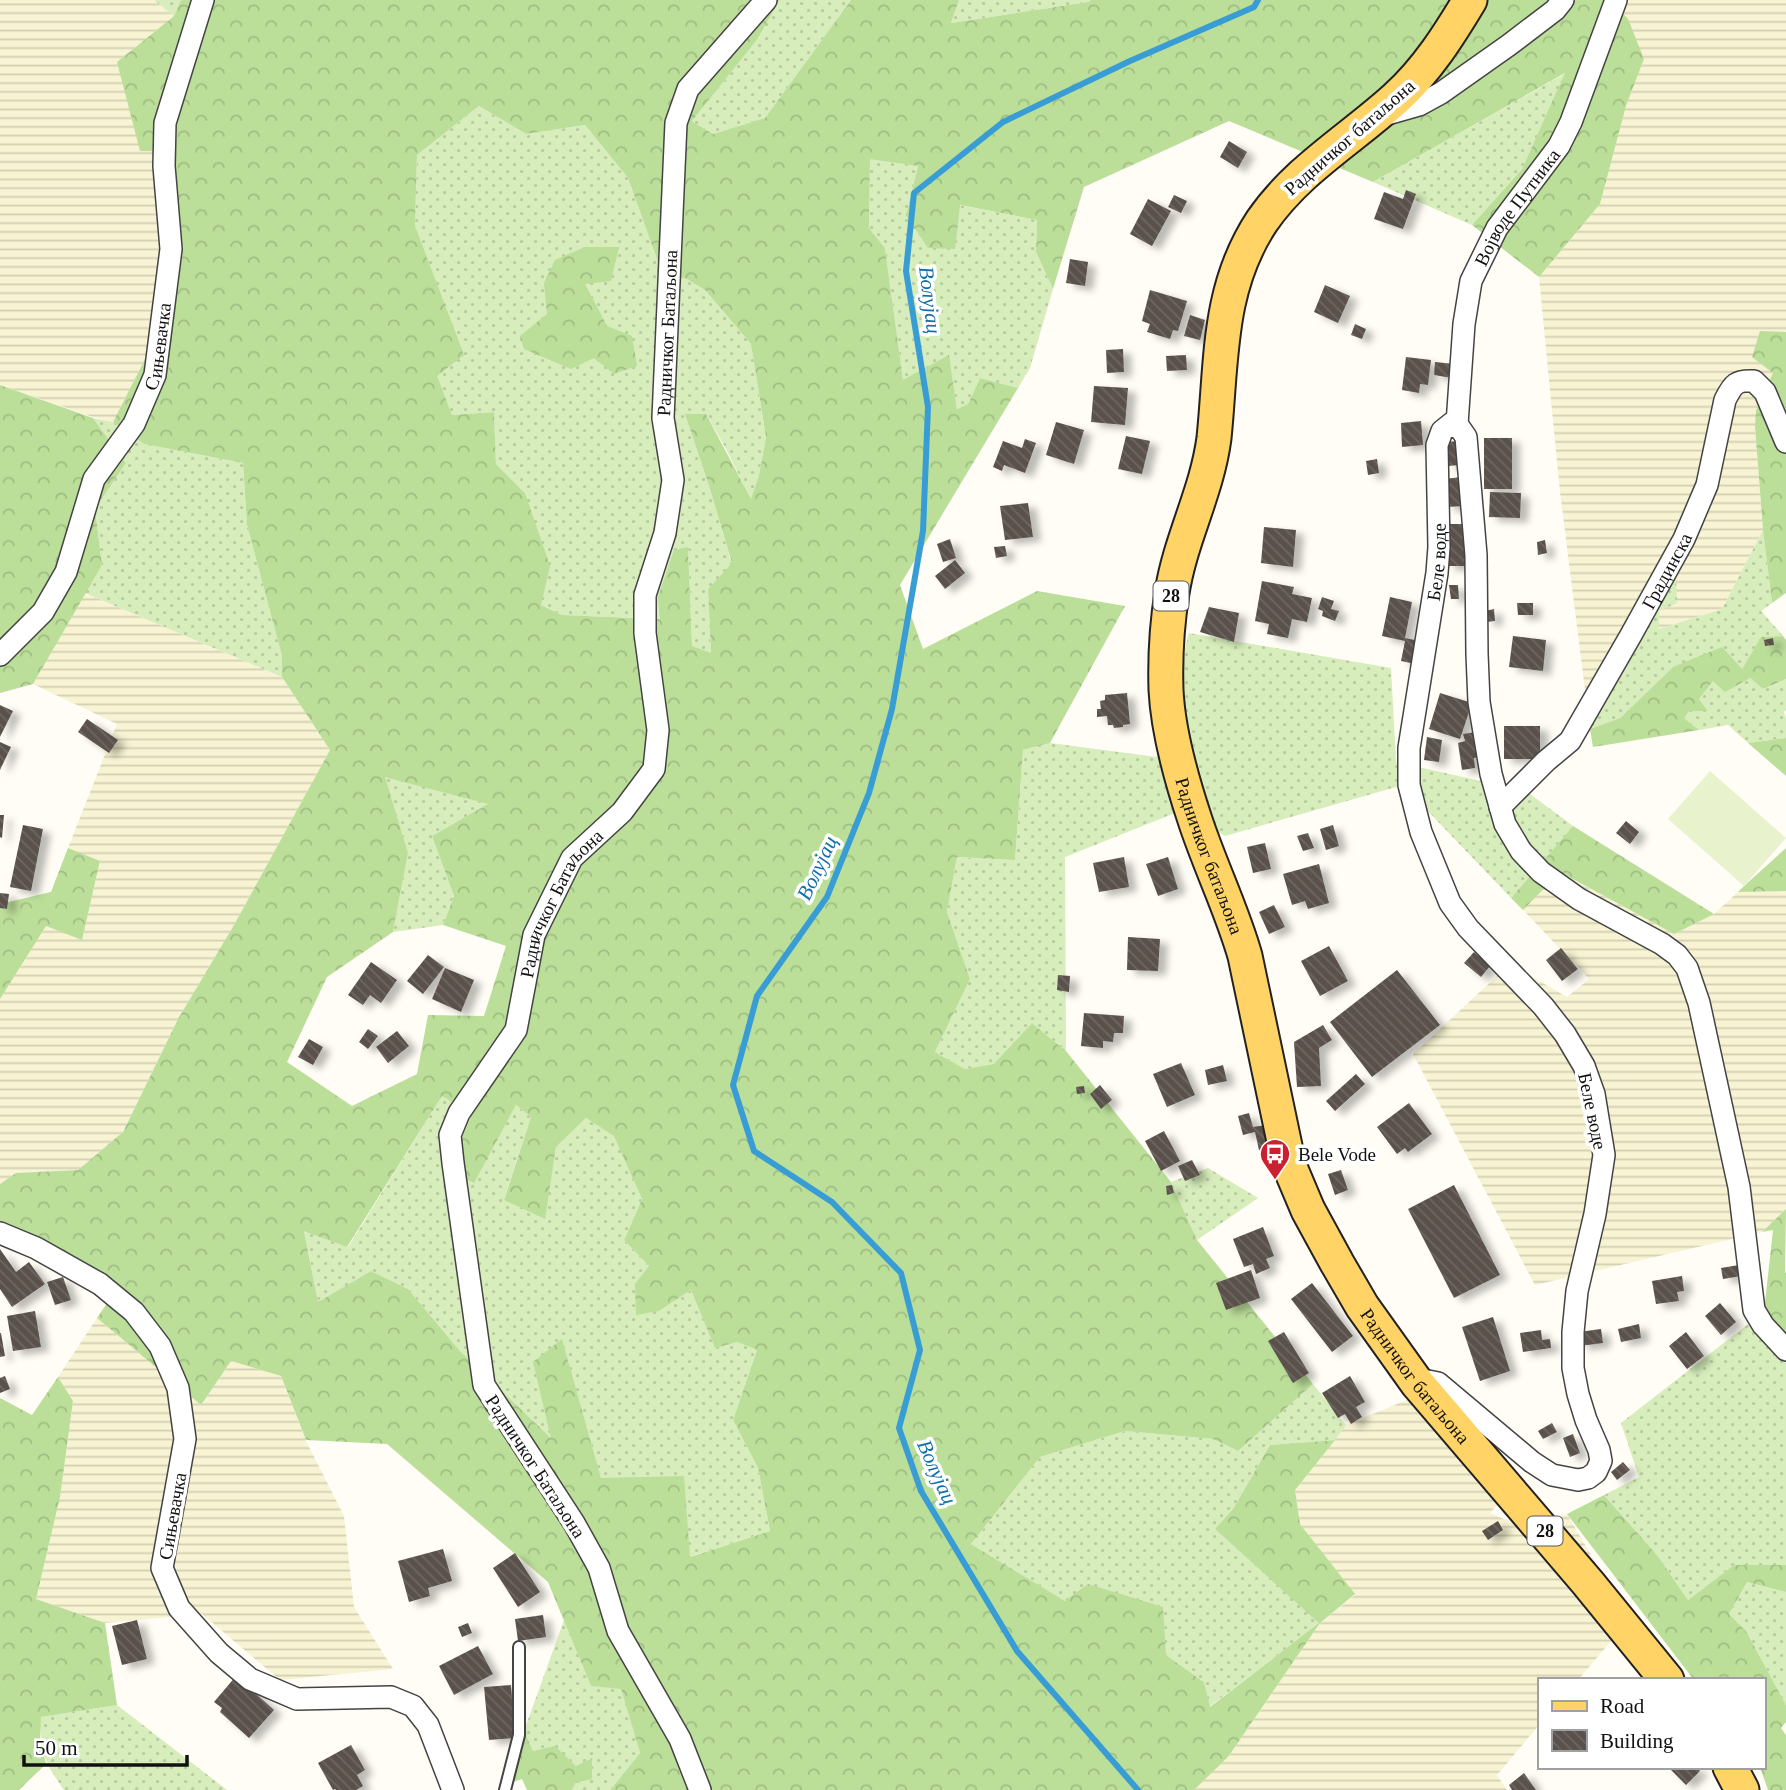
<svg xmlns="http://www.w3.org/2000/svg" width="1786" height="1790" viewBox="0 0 1786 1790" font-family="Georgia,serif">
<defs>
<pattern id="farmland-rules" width="6" height="5" patternUnits="userSpaceOnUse" patternTransform="scale(1.75)"><rect width="6" height="5" fill="#f7f3d3"/><path d="M0 2.5h6" fill="none" stroke="#d3cfb4"/></pattern>
<pattern id="grass-dots" width="8" height="8" patternUnits="userSpaceOnUse" patternTransform="scale(1.75)"><rect width="8" height="8" fill="#d7edbb"/><path d="M2 2h.1M6 6h.1" fill="none" stroke="#b8caa0" stroke-width="1.8" stroke-linecap="round"/></pattern>
<pattern id="forest-crowns" width="20" height="18" patternUnits="userSpaceOnUse" patternTransform="scale(1.75)"><rect width="20" height="18" fill="#bbde99"/><path d="M2 6a3 3 0 1 1 6 0M12 15a3 3 0 1 1 6 0" fill="none" stroke="#a0bd83"/></pattern>
<pattern id="building-back-hatch" width="6" height="6" patternUnits="userSpaceOnUse" patternTransform="scale(1.75)"><rect width="6" height="6" fill="#5a514c"/><path d="M-1 5l2 2M0 0l6 6M5-1l2 2" fill="none" stroke="#6d6662"/></pattern>
<filter id="shadow"><feDropShadow dx="8" dy="4.5" stdDeviation="3.5" flood-color="#0004"/></filter>
</defs>
<rect width="100%" height="100%" fill="#fffdf5"/>
<path fill="url(#farmland-rules)" d="M0 0H154L174 16 117 62 174 151 173 304 113 422 93 417 0 385Z
M1610 0H1786V332H1760L1773 373 1755 427 1763 530 1722 609 1659 629V611L1676 578 1654 583 1590 729 1560 492 1539 277 1600 204 1626 106 1644 59Z
M85 593 282 677 330 750 234 925 178 1019 123 1132 78 1170 16 1173 0 1184V999L46 926 82 939 100 862 68 848 117 724 33 684Z
M1559 872 1674 934 1714 914 1738 892 1786 891V1209L1762 1232 1535 1285 1413 1054 1510 964 1567 997 1589 979 1523 910Z
M97 1318 201 1405 231 1361 281 1376 306 1441 344 1516 354 1607 393 1669 280 1680 202 1614 105 1623 36 1599 60 1497 73 1401 58 1377Z
M1436 1388 1513 1487 1490 1513 1529 1530 1567 1514 1629 1620 1578 1680H1539V1725L1497 1775 1507 1790H1194L1228 1757 1320 1623 1355 1595 1300 1524 1295 1490 1346 1425Z"/>
<path fill="url(#grass-dots)" d="M154 0H181L174 16Z
M780 0H851L765 118 713 134 692 121 757 40Z
M959 0H1091L1088 2 951 23Z
M1566 73 1522 169 1472 225 1373 182Z
M479 106 526 134 585 125 628 178 658 262 705 290 751 344 766 437 759 475 751 500 726 449 706 414H685L709 486 732 564 708 589 711 654 692 646 688 547 661 619 562 615 541 605 525 493 496 464 494 412 452 415 436 376 415 226 417 155Z
M870 158 918 166 906 215 959 205 1037 220 1036 252 1053 289 1030 368 1018 388 980 378 968 404 957 409 949 356 903 381 885 248 869 228Z
M93 418 113 422 144 444 243 463 247 525 282 656V677L85 593 102 565 95 509 126 463Z
M1763 530 1772 603 1761 611 1783 636 1759 641 1742 669 1673 667 1620 718 1590 729 1654 583 1676 578 1677 603 1659 611V629L1722 609Z
M1189 633 1391 668 1396 762 1485 782 1530 794 1573 826 1511 898 1403 785 1225 836 1180 811 1065 857 1066 1051 1032 1023 995 1064 965 1069 935 1052 970 979 947 912 957 857 1015 860 1023 750 1050 743 1157 757Z
M1750 678 1763 689 1786 679V710L1784 712 1786 718V738L1748 743 1728 725 1699 730 1684 718 1689 711H1708L1699 699 1713 681Z
M384 776 489 804 432 836 454 896 443 925 393 932 408 853Z
M442 1096 472 1113 447 1173 473 1183 516 1105 531 1117 504 1199 544 1218 556 1147 586 1118 615 1136 642 1199 624 1240 649 1266 659 1311 691 1290 715 1347 737 1342 757 1350 733 1420 758 1468 770 1531 689 1557 601 1479 562 1340 552 1439 460 1351 408 1289 371 1271 318 1302 304 1230 348 1247Z
M1208 1168 1258 1198 1197 1240 1171 1182Z
M1752 1321 1786 1346V1565H1734L1688 1600 1657 1555 1604 1495 1639 1477 1621 1423Z
M1313 1384 1346 1425 1335 1440 1270 1445 1233 1509 1215 1529 1320 1623 1209 1707 1204 1682 1166 1655 1065 1601 971 1544 1040 1457 1125 1431 1213 1439 1238 1451Z
M1747 1582 1786 1592V1705L1746 1631 1729 1614Z
M564 1620 591 1686 621 1688 640 1753 610 1790H572L574 1783 592 1758 576 1766 555 1747 533 1751 524 1731Z
M117 1705 227 1790H64C44 1761 40 1753 40 1717Z"/>
<path fill="url(#forest-crowns)" fill-rule="evenodd" d="M181 0H780L757 40 692 121 713 134 765 118 851 0H959L951 23 1088 2 1091 0H1455L1399 81 1310 155 1229 121 1084 187 1053 289 1036 252 1037 220 960 205 955 249 928 248 906 215 918 166 870 159 869 228 885 248 903 380 949 355 957 409 968 404 980 378 1018 388 900 585 923 649 1037 591 1125 606 1050 743 1023 750 1015 860 957 857 947 912 970 979 935 1052 965 1069 994 1064 1032 1023 1066 1051 1171 1182 1197 1240 1313 1384 1238 1451 1213 1439 1125 1431 1040 1457 971 1544 1065 1601 1088 1584 1163 1607 1166 1655 1204 1682 1210 1707 1319 1623 1215 1529 1233 1509 1270 1445 1335 1440 1295 1490 1300 1524 1355 1594 1320 1623 1228 1757 1194 1790H610L640 1753 621 1689 591 1686 548 1582 387 1444 306 1440 281 1376 231 1361 201 1405 97 1318 118 1287 0 1226V1184L16 1173 78 1170 123 1132 178 1019 234 925 330 750 282 677V656L247 525 243 463 144 444 113 422 173 304 174 151H140L117 62 174 16ZM479 106 526 134 585 125 628 178 658 262 705 290 751 344 766 437 759 475 751 499 706 414H685L709 486 732 563 708 589 711 653 692 646 688 547 674 550 658 597 660 619 562 615 541 605 550 566 525 493 496 464 494 412 452 415 437 376 464 355 415 226 417 155ZM385 777 488 804 432 836 454 896 443 925 506 946 484 1016 428 1015 417 1074 352 1106 287 1062 327 977 393 932 408 853ZM442 1096 472 1114 447 1173 474 1183 516 1105 531 1117 504 1200 545 1219 556 1147 586 1118 614 1136 642 1199 624 1240 649 1266 635 1284 636 1315 659 1311 691 1290 715 1348 737 1342 757 1350 733 1420 758 1468 770 1531 690 1557 684 1476 601 1478 562 1339 533 1362 551 1438 460 1351 408 1289 371 1271 318 1302 304 1231 347 1247Z
M1481 0H1610L1628 19 1644 59 1626 106 1600 204 1539 277 1472 225 1522 169 1565 73 1373 182 1337 167Z
M585 247H619L611 281 585 284 607 326 632 336 637 366 614 374 594 358 571 369 524 349 520 336 547 314 544 283 555 260Z
M1760 331 1786 332V593L1772 603 1763 530 1755 427 1756 411 1773 373 1752 357Z
M0 385 93 418 126 463 95 509 102 565 33 684 0 693Z
M1783 636 1786 640V679L1763 689 1750 678 1725 692 1713 681 1699 699 1708 711H1689L1684 718 1699 730 1593 747 1590 729 1620 718 1673 667 1722 647 1742 669 1761 637Z
M1786 738V776L1748 743Z
M1573 826 1714 914 1674 934 1560 872 1523 910 1511 898Z
M68 848 100 861 82 940 46 926 0 999V904L51 892Z
M1786 848V891L1738 892 1744 886Z
M1786 1209 1785 1272 1786 1273V1346L1764 1312 1773 1230 1762 1232Z
M58 1377 73 1401 60 1497 36 1599 105 1623 117 1705 41 1717 40 1739 46 1764 19 1790H0V1398L32 1415Z
M1604 1495 1657 1555 1688 1600 1734 1565H1786V1592L1747 1582 1729 1614 1746 1631 1786 1705V1722L1781 1728 1786 1735V1790H1768L1760 1767H1763V1680H1694L1567 1514Z
M524 1731 533 1751 555 1746 576 1766 592 1758V1779L575 1783 572 1790H527L522 1779 504 1785Z"/>
<path fill="#e8f3ce" d="M1710 771 1786 838 1744 886 1668 819Z"/>
<g fill="none" stroke-linecap="round" stroke-linejoin="round">
<path stroke="#399dd5" stroke-width="6" d="M1138 1790 1017 1651 921 1491 899 1428 920 1350 901 1273 832 1202 754 1151 733 1085 757 996 827 897 869 793 892 709 923 531 928 407 906 271 914 193 1003 122 1130 61 1254 7 1258 0"/>
</g>
<path fill="url(#building-back-hatch)" filter="url(#shadow)" d="M1229 141 1247 152 1238 168 1220 157Z
M1406 190 1416 194 1403 229 1374 219 1384 192 1403 199Z
M1174 195 1187 201 1181 213 1168 207Z
M1148 199 1171 211 1152 246 1130 234Z
M1070 259 1088 262 1085 286 1066 283Z
M1325 285 1350 296 1338 323 1314 312Z
M1150 290 1187 301 1178 331 1173 330 1170 339 1147 332 1150 324 1142 321Z
M1190 315 1205 320 1200 340 1184 336Z
M1355 324 1366 329 1362 339 1351 335Z
M1123 349 1124 372 1107 373 1106 350Z
M1186 355 1187 370 1167 371 1166 356Z
M1406 357 1431 360 1428 385 1420 384 1419 393 1402 390Z
M1435 362 1454 364 1452 378 1434 375Z
M1094 386 1128 388 1125 425 1091 422Z
M1421 421 1423 445 1402 447 1401 423Z
M1056 422 1084 430 1074 464 1046 455Z
M1126 436 1150 441 1142 474 1118 469Z
M1484 438H1512V489H1484Z
M1025 439 1036 443 1025 473 1004 465 1002 471 993 467 1003 441 1022 448Z
M1458 441 1460 465 1448 466 1446 442Z
M1377 459 1379 473 1368 475 1366 461Z
M1462 477 1464 506 1447 507 1444 479Z
M1490 492 1521 493 1520 518 1489 517Z
M1028 503 1033 537 1005 540 1000 506Z
M1446 524H1469L1470 566H1447Z
M1264 527 1296 530 1293 567 1261 563Z
M950 539 956 558 943 562 937 544Z
M1545 540 1547 553 1538 555 1537 542Z
M1005 546 1007 556 996 558 994 547Z
M955 560 965 573 945 589 935 576Z
M1262 581 1294 587 1292 594 1312 598 1307 622 1292 619 1288 638 1267 634 1269 624 1255 621Z
M1449 585H1458L1459 599H1451Z
M1322 597 1334 601 1331 609 1339 611 1335 621 1322 616 1323 611 1318 609Z
M1390 597 1412 602 1405 638 1420 641 1415 664 1401 661 1405 641 1382 636Z
M1517 603H1533V615H1518Z
M1209 607 1239 613 1234 642 1200 632Z
M1494 609 1495 621 1486 622 1485 611Z
M1513 636 1546 640 1543 671 1509 667Z
M1773 638 1774 645 1765 646 1764 640Z
M1127 693 1130 724 1123 725V727L1114 728 1113 725H1108L1107 716 1097 717V709H1101L1100 701 1105 700V695Z
M1440 693 1472 703 1460 739 1429 729Z
M0 705 13 711 0 737Z
M87 719 118 740 109 753 78 732Z
M1504 726H1540V759H1504Z
M1475 732 1479 757 1474 758 1475 768 1462 770 1458 743 1465 741 1463 734Z
M1427 737 1442 740 1439 762 1424 760Z
M0 742 11 747 0 770Z
M0 815H4L2 838 0 837Z
M1626 821 1639 832 1630 844 1616 833Z
M23 825 43 829 31 891 10 887Z
M1333 825 1339 846 1326 850 1320 829Z
M1308 833 1314 848 1303 851 1297 836Z
M1265 843 1271 869 1253 873 1247 847Z
M1124 857 1129 887 1099 892 1093 863Z
M1168 857 1178 889 1158 896 1146 864Z
M1319 864 1329 903 1308 909 1305 901 1292 905 1283 874Z
M0 893 9 894 7 909 0 908Z
M1274 905 1285 927 1269 934 1259 912Z
M1128 937 1160 939 1158 971 1127 970Z
M1329 946 1348 981 1320 996 1301 961Z
M1561 948 1578 969 1562 981 1546 960Z
M1474 952 1490 966 1481 977 1464 963Z
M428 955 444 967 423 994 407 981Z
M371 962 397 980 381 1003 370 995 363 1005 348 995Z
M445 968 474 980 461 1012 432 999Z
M1397 970 1440 1025 1372 1077 1330 1022Z
M1058 975 1070 976 1069 992 1057 990Z
M1084 1013 1124 1016 1123 1033H1114L1113 1042 1103 1041V1048L1081 1046Z
M1323 1025 1332 1040 1319 1048 1321 1086 1297 1087 1294 1042Z
M368 1029 378 1036 368 1049 359 1042Z
M397 1031 409 1046 388 1063 376 1047Z
M309 1039 323 1047 313 1065 298 1057Z
M1181 1063 1195 1095 1167 1107 1153 1074Z
M1223 1065 1227 1081 1208 1085 1205 1070Z
M1356 1074 1365 1084 1335 1111 1326 1101Z
M1100 1085 1112 1100 1101 1109 1090 1094Z
M1084 1086 1085 1093 1077 1094 1076 1087Z
M1409 1103 1432 1134 1408 1152 1405 1148 1397 1154 1377 1127Z
M1249 1113 1253 1127 1266 1125 1271 1148 1259 1150 1255 1132 1243 1135 1238 1116Z
M1164 1131 1180 1161 1161 1171 1145 1141Z
M1192 1160 1200 1175 1185 1181 1178 1166Z
M1341 1170 1348 1190 1335 1195 1328 1174Z
M1172 1185 1174 1193 1167 1195 1166 1186Z
M1454 1185 1500 1275 1454 1298 1408 1209Z
M1263 1227 1274 1256 1266 1259 1270 1268 1256 1274 1253 1264 1244 1267 1233 1239Z
M0 1249 16 1272 29 1262 45 1284 12 1307 0 1289Z
M1739 1265 1741 1276 1723 1279 1721 1268Z
M1251 1270 1260 1298 1226 1310 1216 1283Z
M1682 1276 1684 1291 1677 1292 1679 1301 1656 1304 1652 1281Z
M63 1277 71 1300 55 1305 47 1282Z
M1312 1283 1353 1336 1332 1352 1291 1299Z
M1720 1303 1736 1322 1721 1335 1705 1316Z
M35 1311 41 1347 13 1351 7 1316Z
M1493 1317 1510 1371 1480 1381 1462 1327Z
M1639 1324 1641 1338 1621 1342 1618 1329Z
M1601 1329 1603 1343 1580 1346 1579 1332Z
M1541 1330 1542 1340 1550 1339 1551 1348 1523 1352 1520 1333Z
M1284 1332 1309 1373 1293 1383 1268 1341Z
M1686 1332 1704 1356 1687 1369 1669 1346Z
M0 1333H1L5 1356 0 1357Z
M5 1376 10 1389 0 1393V1378Z
M1350 1376 1365 1402 1356 1407 1362 1417 1351 1424 1345 1414 1338 1418 1322 1393Z
M1552 1423 1557 1432 1543 1439 1538 1431Z
M1573 1434 1580 1453 1570 1457 1563 1438Z
M1623 1462 1630 1470 1617 1480 1611 1472Z
M1498 1521 1503 1530 1488 1540 1482 1531Z
M443 1549 452 1581 428 1588 430 1596 409 1602 398 1561Z
M515 1553 540 1592 518 1607 493 1568Z
M543 1615 546 1637 518 1641 515 1619Z
M137 1620 147 1659 122 1665 112 1626Z
M468 1623 472 1633 462 1637 458 1627Z
M478 1646 493 1674 454 1695 439 1666Z
M236 1676 274 1710 249 1738 220 1712 222 1708 214 1702Z
M511 1685 515 1738 489 1740 484 1687Z
M351 1745 365 1770 357 1775 363 1786 356 1790H336L335 1789 333 1790 318 1763Z
M1668 1767H1696L1700 1771 1686 1785Z
M1524 1773 1536 1790H1512L1509 1785Z"/>
<g fill="none" stroke-linecap="round" stroke-linejoin="round">
<g stroke="#444" stroke-width="14">
<path id="lane" d="M505 1790 519 1735V1647"/>
</g>
<g stroke="#444" stroke-width="24">
<g id="street">
<path d="M1384 115 1419 105 1441 93 1509 45 1555 10 1563 0"/>
<path id="s1" d="M1457 424 1464 324 1471 281 1497 228 1559 146 1571 122 1616 0"/>
<path id="s2" d="M0 655 43 612 66 572 94 479 134 424 155 375 171 249 164 166 165 123 203 0"/>
<path id="s3" d="M1500 807 1546 761 1570 741 1631 635 1684 539 1707 485 1725 400C1733 384 1736 380 1754 381L1765 392 1786 442"/>
<path d="M0 1233 36 1248 100 1284 134 1312 160 1346 178 1388 185 1439 162 1568 179 1608 219 1653 250 1679 297 1699 391 1697 413 1706 428 1725 453 1790"/>
<path id="s4" d="M1417 1383 1428 1381 1438 1383 1532 1462 1552 1475 1578 1480 1588 1478 1596 1472 1601 1461 1599 1450 1586 1420 1578 1394 1573 1368V1332L1577 1291 1595 1214 1604 1155 1594 1094 1584 1066 1565 1034 1543 1006 1468 928 1450 903 1421 832 1409 785V748L1437 573 1439 547 1437 445 1442 431 1452 423 1457 424 1466 437 1476 555 1477 654 1479 702 1491 774 1505 824 1521 851 1541 872 1579 899 1662 944 1677 955 1687 968 1699 1003 1739 1187 1754 1310 1763 1325 1786 1350"/>
<path id="s5" d="M700 1790 680 1739 618 1631 599 1568 574 1523 484 1385 453 1163 450 1135 459 1113 516 1030 534 935 572 858 622 812 654 769 658 730 645 633V595L665 533 673 480 663 418 676 123 688 89 766 0"/>
</g>
</g>
<g stroke="#222" stroke-width="37">
<g id="primary">
<path id="s6" d="M1470 0C1449 35 1427 70 1396 98 1351 139 1297 170 1262 221 1217 289 1222 361 1214 438 1207 492 1180 540 1172 593 1167 624 1165 658 1166 690 1168 731 1182 781 1195 820 1210 866 1232 910 1245 956L1289 1165 1308 1210 1337 1263 1362 1306 1417 1383 1588 1583 1667 1680"/>
<path d="M1730 1767 1742 1790"/>
</g>
</g>
<use href="#lane" stroke="#fff" stroke-width="10"/>
<use href="#street" stroke="#fff" stroke-width="21"/>
<use href="#primary" stroke="#ffd365" stroke-width="33"/>
</g>
<defs>
<g id="bus-pin" transform="scale(1.575)"><path d="M0 17L-7.5 6A9.5 9.5 0 1 1 7.5 6Z" fill="#ca202f" stroke="#fff"/><path d="M-5-6H5V4H4V6H2V4H-2V6H-4V4H-5ZM-3.5-4V0h7V-4ZM-3.5 1.2v1.5H-2V1.2ZM2 1.2v1.5H3.5V1.2Z" fill="#fff"/></g>
</defs>
<g fill-rule="evenodd">
<use href="#bus-pin" x="1275" y="1154"/>
</g>
<g text-anchor="middle" stroke-width="7" stroke-linejoin="round" paint-order="stroke">
<g fill="#fff" stroke="#585858" stroke-width="2">
<rect x="1153.5" y="581.5" width="35" height="29" rx="5"/>
<rect x="1527.5" y="1516.5" width="35" height="29" rx="5"/>
</g>
<g font-size="18" font-weight="bold" fill="#111">
<text x="1171" y="602">28</text>
<text x="1545" y="1537">28</text>
</g>
<g font-size="19" fill="#111" stroke="#fff">
<text transform="translate(1349 137) rotate(-41)" y="7">Радничког батаљона</text>
<text dy="7" stroke="none"><textPath href="#s1" startOffset="231">Војводе Путника</textPath></text>
<text dy="7" stroke="none"><textPath href="#s5" startOffset="1584">Радничког Батаљона</textPath></text>
<text dy="7" stroke="none"><textPath href="#s2" startOffset="354">Сињевачка</textPath></text>
<text dy="7" stroke="none"><textPath href="#s4" startOffset="1194">Беле воде</textPath></text>
<text dy="7" stroke="none"><textPath href="#s3" startOffset="292">Градинска</textPath></text>
<text dy="7" stroke="none"><textPath href="#s6" startOffset="961">Радничког батаљона</textPath></text>
<text dy="7" stroke="none"><textPath href="#s5" startOffset="975">Радничког Батаљона</textPath></text>
<text transform="translate(1593 1111) rotate(78)" y="7">Беле воде</text>
<text dy="7" stroke="none"><textPath href="#s6" startOffset="1528">Радничког батаљона</textPath></text>
<text transform="translate(536 1466) rotate(57)" y="7">Радничког Батаљона</text>
<text transform="translate(172 1516) rotate(-80)" y="7">Сињевачка</text>
</g>
<g font-size="19" fill="#111" stroke="#fff" text-anchor="start">
<text x="1298" y="1161">Bele Vode</text>
</g>
<g font-size="21" font-style="italic" fill="#116fab" stroke="#fff">
<text transform="translate(930 300) rotate(83)" y="7">Волујац</text>
<text transform="translate(817 868) rotate(-65)" y="7">Волујац</text>
<text transform="translate(937 1472) rotate(66)" y="7">Волујац</text>
</g>
</g>
<rect x="1538" y="1678" width="228" height="91" fill="#ffffff" stroke="#a0a0a0" stroke-width="2"/>
<rect x="1552" y="1701" width="35" height="10" fill="#ffd365" stroke="#a0a0a0" stroke-width="2"/>
<text x="1600" y="1713" font-size="21" fill="#111111">Road</text>
<rect x="1552" y="1730" width="35" height="21" fill="url(#building-back-hatch)" stroke="#a0a0a0" stroke-width="2"/>
<text x="1600" y="1748" font-size="21" fill="#111111">Building</text>
<path d="M24 1755v10h163v-10" fill="none" stroke="#111111" stroke-width="3.5"/>
<text x="35" y="1755" font-size="21" fill="#111111" stroke="#ffffff" stroke-width="5" paint-order="stroke">50 m</text>
</svg>
